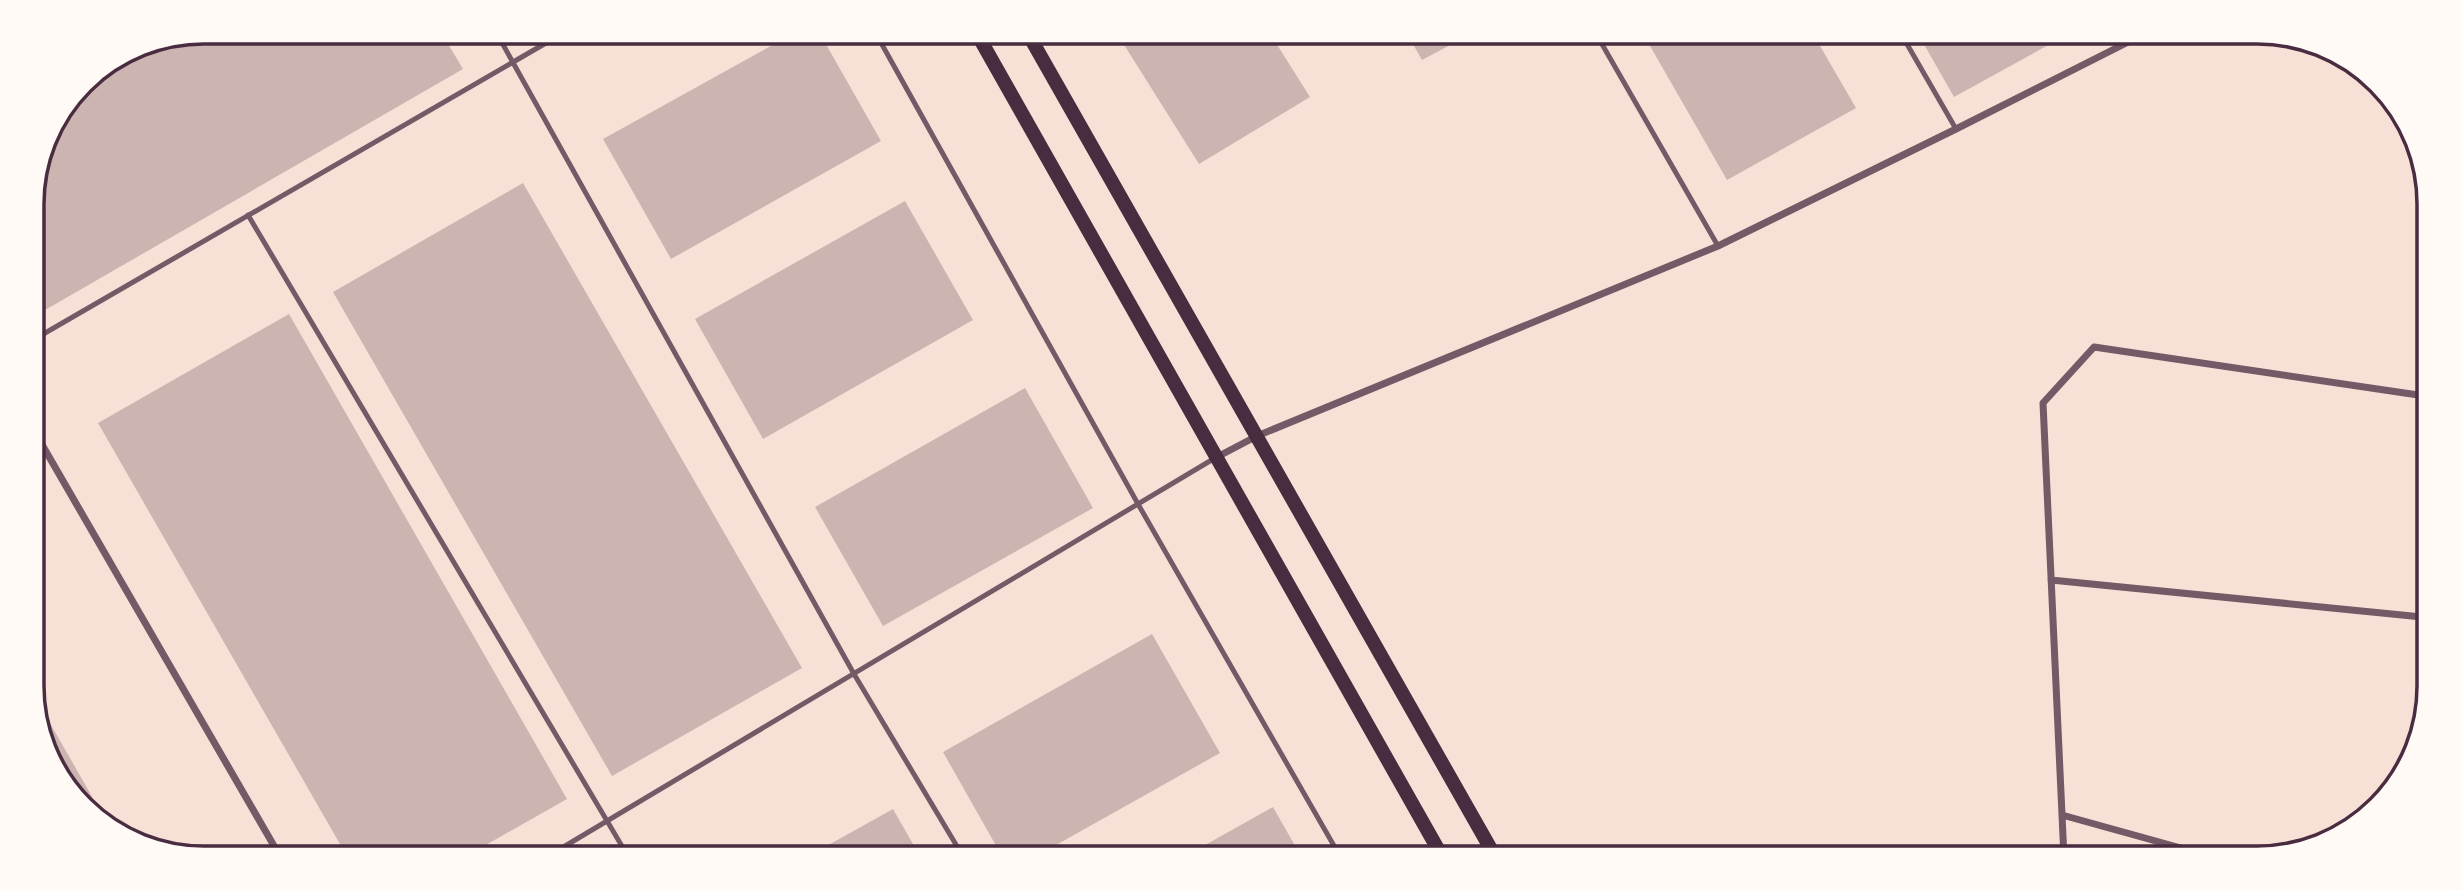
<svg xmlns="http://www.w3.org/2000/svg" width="2461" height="890" viewBox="0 0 2461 890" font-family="Jost,sans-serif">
<rect width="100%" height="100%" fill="#f7e1d7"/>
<path fill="#ccb4b1" d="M204 32H441L463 69 33 317 32 193 49 127 90 75 139 45Z
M796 32H819L881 141 671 259 603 139Z
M1116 32H1269L1310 97 1199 164Z
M1406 32H1475L1422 60Z
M1642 32H1812L1856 108 1727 180Z
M1917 32H2072L1954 97Z
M523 183 802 668 612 776 333 292Z
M905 201 973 320 763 439 695 319Z
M289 314 567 799 463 858H348L98 423Z
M1025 388 1093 508 883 626 815 507Z
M1152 634 1220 753 1033 858H1003L943 752Z
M35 697 106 821 74 799 35 719Z
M1273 807 1302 858H1182Z
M893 809 921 858H805Z"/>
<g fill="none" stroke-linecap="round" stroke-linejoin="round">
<path stroke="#755966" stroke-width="5" d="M496 32 854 674 964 858
M875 32 1138 504 1341 858
M1595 32 1718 246
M1900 32 1956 129
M248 215 629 858
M33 340 565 32
M545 858 1215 458"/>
<path stroke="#755966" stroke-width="7" d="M33 429 281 858
M1217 457 1257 436 1718 246 1956 129 2148 32
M2051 580 2422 617
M2062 815 2217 858
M2064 858 2043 403 2094 347 2425 396"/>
<path stroke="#4a2c40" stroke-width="14" d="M976 32 1443 858
M1027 32 1496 858"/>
</g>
<path d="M0 0H2461V890H0ZM204 44H2257A160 160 0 0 1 2417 204V686A160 160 0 0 1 2257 846H204A160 160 0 0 1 44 686V204A160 160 0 0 1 204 44Z" fill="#fffaf5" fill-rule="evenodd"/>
<path fill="none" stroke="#4a2c40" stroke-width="3.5" d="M204 44H2257A160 160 0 0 1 2417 204V686A160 160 0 0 1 2257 846H204A160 160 0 0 1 44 686V204A160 160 0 0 1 204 44Z"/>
</svg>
